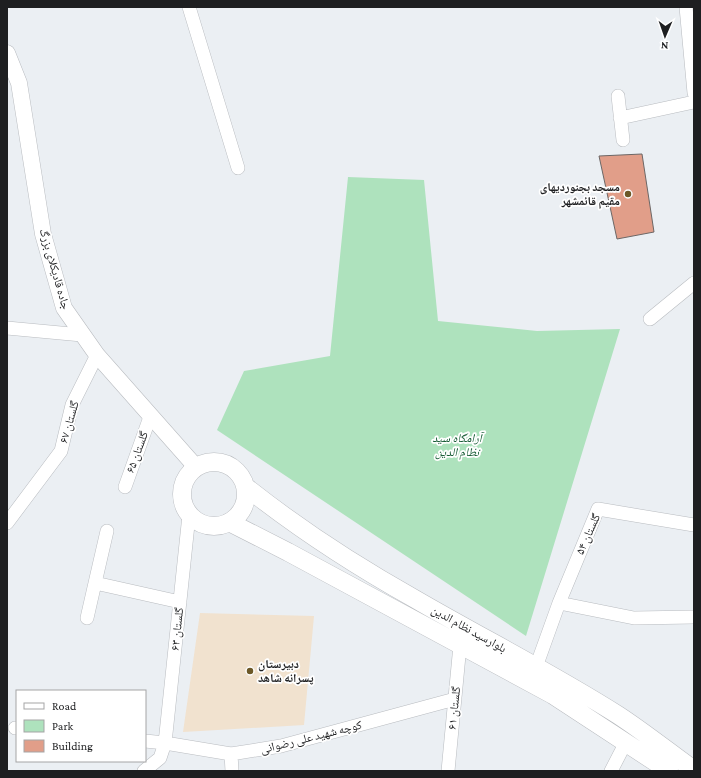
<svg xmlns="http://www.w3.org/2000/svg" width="701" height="778" viewBox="0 0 701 778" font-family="'Crimson Pro','Noto Naskh Arabic',serif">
<rect width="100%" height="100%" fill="#ebeff3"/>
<path fill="#f1e2cf" d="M200 613 314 616 304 725 183 732Z"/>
<path fill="#aee2bd" d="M348 177 424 180 438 321 537 331 620 329 526 636 217 430 244 371 330 356Z"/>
<path fill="#e19e89" stroke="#6c6766" d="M642 154 654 232 617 239 599 156Z"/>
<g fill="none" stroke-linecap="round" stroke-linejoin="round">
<g stroke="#b9bcc0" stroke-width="14">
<path id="minor" d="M189 7 238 168
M686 7 694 93
M618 96 623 140
M620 118 694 102
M650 319 694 283
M7 328 82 335
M125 487 150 417
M7 523 61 451 72 405 97 355
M107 531 95 583 180 602
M559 603 598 509 694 525
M87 618 95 583
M536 667 559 603 634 618 694 617
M15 728H17
M145 741 165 743 231 754 281 746 455 699
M231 754 232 771
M144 771 160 758 165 743 189 515
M448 771 460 645
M611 771 626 742"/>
</g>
<g stroke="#b9bcc0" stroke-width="17">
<path id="tertiary" d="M7 53 19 83 43 234 64 308 97 355 196 467"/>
</g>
<g stroke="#b9bcc0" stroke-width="19">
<path id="secondary" d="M182 494a32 32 0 1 1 64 0a32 32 0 1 1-64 0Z
M246 487C299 529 356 566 415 599 482 638 552 673 618 715 644 732 669 752 694 770
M229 522 288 552 553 695 669 771"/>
</g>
<use href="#minor" stroke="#fff" stroke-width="13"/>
<use href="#tertiary" stroke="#fff" stroke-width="16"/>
<use href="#secondary" stroke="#fff" stroke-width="18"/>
</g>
<g fill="#6c5827" stroke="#fff" stroke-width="1.5">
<circle cx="628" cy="194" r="4"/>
<circle cx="250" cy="671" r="4"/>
</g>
<g text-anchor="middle" stroke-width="3.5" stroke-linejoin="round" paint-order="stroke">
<g font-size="12" font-weight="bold" fill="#1e1f21" stroke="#fff" text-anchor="end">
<text x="620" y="191">مسجد بجنوردیهای<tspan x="620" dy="14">مقیم قائمشهر</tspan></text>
<text x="258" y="668" text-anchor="start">دبیرستان<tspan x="258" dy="14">پسرانه شاهد</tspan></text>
</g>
<g font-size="12" fill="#1e1f21" stroke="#fff">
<text transform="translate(55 269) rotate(74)" y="4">جاده قادیکلای بزرگ</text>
<text transform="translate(69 422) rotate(-74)" y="4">گلستان ۶۷</text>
<text transform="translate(137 452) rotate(-70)" y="4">گلستان ۶۵</text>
<text transform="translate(588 534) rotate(-66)" y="4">گلستان ۵۴</text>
<text transform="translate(177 629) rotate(-84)" y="4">گلستان ۶۳</text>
<text transform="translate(469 629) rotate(29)" y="4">بلوارسید نظام الدین</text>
<text transform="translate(454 708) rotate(-84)" y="4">گلستان ۶۱</text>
<text transform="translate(311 737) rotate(-14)" y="4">کوچه شهید علی رضوانی</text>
</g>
<g font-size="12" font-style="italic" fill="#175c35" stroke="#fff">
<text x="457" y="442">آرامگاه سید<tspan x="457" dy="14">نظام الدین</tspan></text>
</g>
</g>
<rect width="701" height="778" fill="none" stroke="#1e1f21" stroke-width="16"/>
<rect x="16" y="690" width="130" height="72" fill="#ffffff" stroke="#a5a5a6"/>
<rect x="24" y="703" width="20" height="6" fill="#ffffff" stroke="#a5a5a6"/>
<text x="52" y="710" font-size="12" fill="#1e1f21">Road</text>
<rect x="24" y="720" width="20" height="12" fill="#aee2bd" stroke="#a5a5a6"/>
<text x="52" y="730" font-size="12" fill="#1e1f21">Park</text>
<rect x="24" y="740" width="20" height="12" fill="#e19e89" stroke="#a5a5a6"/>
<text x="52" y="750" font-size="12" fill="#1e1f21">Building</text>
<g transform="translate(665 36) rotate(182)" stroke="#ffffff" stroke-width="3" paint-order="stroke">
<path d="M0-3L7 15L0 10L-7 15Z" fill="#1e1f21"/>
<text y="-6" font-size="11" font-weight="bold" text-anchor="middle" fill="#1e1f21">N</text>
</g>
</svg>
